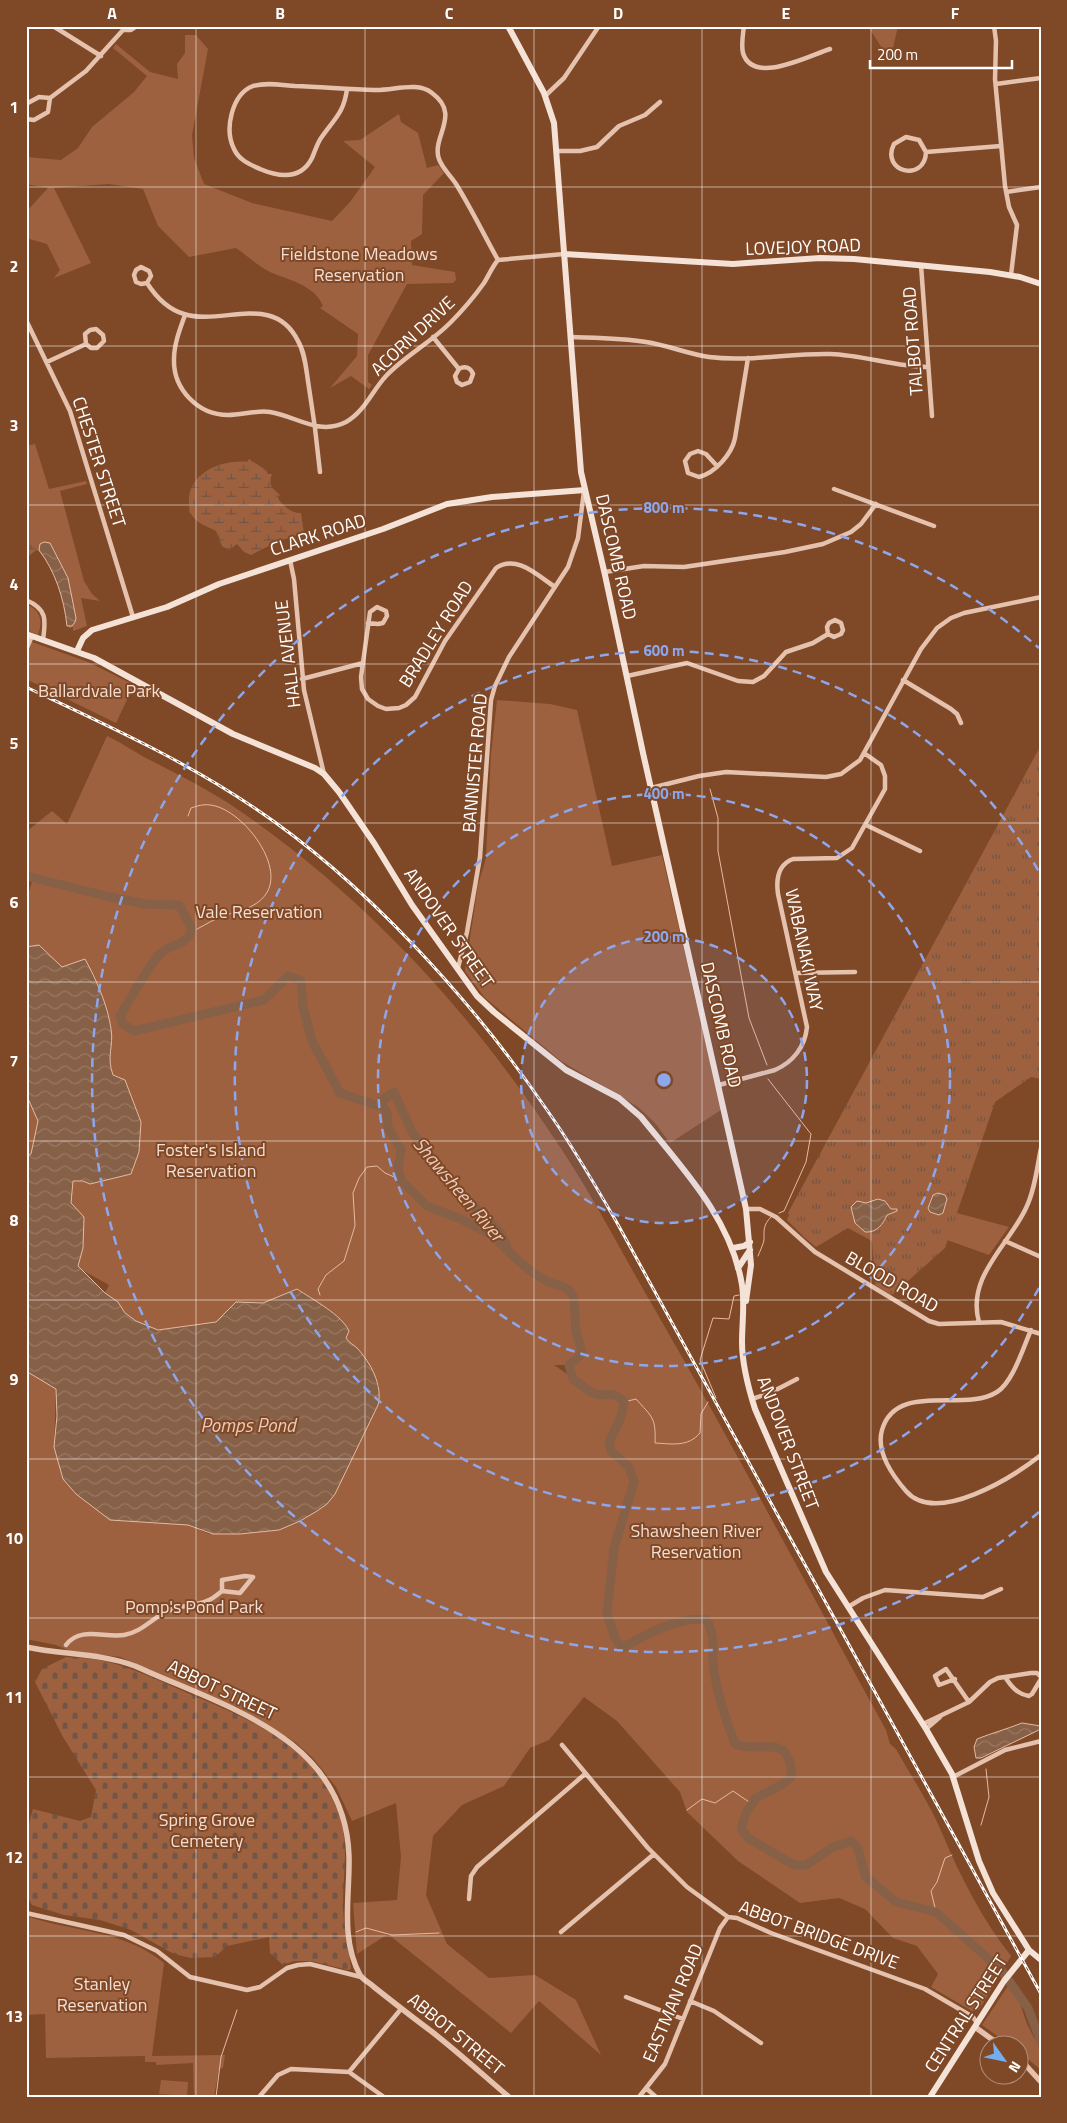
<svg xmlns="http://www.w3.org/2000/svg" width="1067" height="2123" viewBox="0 0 1067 2123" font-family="'Titillium Web',sans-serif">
<defs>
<pattern id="grass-tufts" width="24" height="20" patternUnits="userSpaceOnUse" patternTransform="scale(1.25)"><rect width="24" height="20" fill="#9e613f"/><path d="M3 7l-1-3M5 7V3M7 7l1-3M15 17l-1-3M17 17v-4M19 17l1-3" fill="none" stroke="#715546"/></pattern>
<pattern id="wetland-marsh" width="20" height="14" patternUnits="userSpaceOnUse" patternTransform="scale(1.25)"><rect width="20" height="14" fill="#9e613f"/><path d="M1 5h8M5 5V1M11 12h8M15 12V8" fill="none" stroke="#715546"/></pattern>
<pattern id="cemetery-stones" width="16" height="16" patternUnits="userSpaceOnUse" patternTransform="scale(1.25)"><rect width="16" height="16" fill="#9e613f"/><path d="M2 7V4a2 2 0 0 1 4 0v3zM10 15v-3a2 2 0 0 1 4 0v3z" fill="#715546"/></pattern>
<pattern id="water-waves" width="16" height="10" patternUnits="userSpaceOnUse" patternTransform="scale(1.25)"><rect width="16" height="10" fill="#876048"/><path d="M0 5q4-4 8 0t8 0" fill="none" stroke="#997863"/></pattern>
</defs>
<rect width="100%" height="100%" fill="#7f4827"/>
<path fill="url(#grass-tufts)" d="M1041 745V1079L1031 1077 995 1102 945 1248 891 1296 875 1285 872 1241 848 1228 816 1247 805 1238 787 1220 789 1215 788 1213Z"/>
<path fill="url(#wetland-marsh)" d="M249 459 266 470 268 474H272C268 486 272 488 280 495L278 498C282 506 293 514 301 513L304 533 276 542 251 555 244 552 237 544 229 550 222 546 216 531C207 526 197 524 191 514 188 511 190 507 189 503 187 473 223 459 247 462Z
M26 506 39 548 26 558Z"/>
<path fill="url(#cemetery-stones)" d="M66 1657C77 1658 89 1658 100 1660 132 1667 162 1682 192 1695 256 1722 316 1746 340 1818 349 1846 343 1877 343 1905 343 1927 349 1947 351 1969L348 1970 311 1961H294L283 1965 270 1953 269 1937 227 1946 215 1957 191 1958 174 1954 131 1930 100 1920 64 1915 32 1905 26 1895V1835L33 1809 80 1821 91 1817 96 1790 63 1737 35 1682 42 1669Z"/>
<path fill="#9e613f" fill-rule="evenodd" d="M868 26H898L890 61Z
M185 35H196L208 49 192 135 194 158 204 184 252 203 332 221 350 202 375 167 343 141 360 140 399 114 401 122 418 133 427 168 438 165 444 173 423 195 422 234 411 241 412 265 455 272 456 280 453 283 407 284 368 355V382L372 385 369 389 351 376 330 388 357 356 358 334 320 308 323 306C314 284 287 280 268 271 257 265 246 255 236 248L189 257 158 226 143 189 109 184 54 188 91 263 54 278 60 270 47 244 26 238V212L48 188 26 184V157L61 160 78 148 92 127 134 92 147 76 113 48 116 44 150 72 178 79 177 64 185 53Z
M35 444 49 489 86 481 87 484 60 491 84 581 92 594 100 601 81 598 87 626 73 631V627L69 628 64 602 48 559 31 545 26 533V446Z
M26 604C41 611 43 620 38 635L26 630Z
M32 642 88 662 134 685 116 723 26 679V656Z
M497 700 550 704 577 710 612 866 662 855 721 1110 670 1143 655 1123 638 1107 561 1061 484 997 465 971 478 885 486 858 491 754Z
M107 736C122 743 130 749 144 757 177 774 210 790 240 811 369 900 475 1017 560 1147 596 1201 625 1259 658 1315 737 1452 810 1592 886 1730L890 1744 896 1749C911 1776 930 1804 942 1833 960 1876 982 1919 1011 1956L979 2010 972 2011 931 1987 938 1974 917 1946 893 1938 865 1909 839 1898 800 1903 738 1861 687 1812 680 1792 617 1721 584 1697 549 1740 530 1748 504 1786 462 1805 433 1836 426 1895 447 1944 489 1978 535 1975 576 2000 601 2055 539 2001 511 2033 388 1934 357 1954 353 1903 397 1900 401 1857 396 1803 352 1821 336 1787 313 1758 295 1742 237 1707 120 1657 70 1651 56 1645 26 1639V1368L56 1388 54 1447 110 1520 188 1525 209 1534H240L279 1530 300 1521 327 1504 335 1494 344 1472 371 1420 379 1400V1386L373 1372 357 1348 350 1344 345 1338 348 1328C334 1312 315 1301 297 1289L263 1303 236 1302 216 1322 158 1330 70 1360 109 1285 57 1256 26 1158V902L33 878 26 875V832L52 811 67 824ZM554 1365H569L573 1378Z
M957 1213 1009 1227 989 1255 947 1240Z
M26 1916C72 1932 125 1930 164 1963L152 2056 225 2055 223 2068 219 2069 214 2097H194L193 2063 156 2065V2062H145V2056L46 2058 45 2014 26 2015Z
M1012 1980 1027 2024 1041 2051V2070L1020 2052V2046L1010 2045 982 2025Z
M161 2080 188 2082 187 2096 159 2094Z"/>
<path fill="url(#water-waves)" stroke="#e5baa2" d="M44 542 50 543 68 578 76 618 75 622 72 626H67C64 598 55 571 39 550L40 544Z
M39 945 62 967 85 959C96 979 108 1006 111 1029 114 1046 106 1056 113 1075L125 1080 141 1122 139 1152 131 1174 90 1184 83 1181H73L71 1203 84 1217 83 1248 78 1266 105 1293 118 1302 125 1313 136 1321 158 1330 216 1322 236 1302 263 1303 297 1289C312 1299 342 1315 349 1331L346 1338C349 1343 353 1344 357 1348 371 1363 383 1386 378 1405L335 1494 327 1504 317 1511 300 1521 279 1530 240 1534H213L188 1525 110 1520 76 1494 63 1479 54 1447 57 1416 56 1389 26 1371V1157L31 1154 38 1121 26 1094V947Z
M938 1193 945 1195 947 1199 943 1213 939 1215 930 1212 928 1208 933 1195Z
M878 1199 885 1201 891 1209H897V1211L887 1215C883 1224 877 1233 865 1232L855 1223 851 1207 857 1201 866 1203Z
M1022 1723 1041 1726V1729L981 1758H976L974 1747 977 1739C992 1733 1007 1729 1022 1723Z"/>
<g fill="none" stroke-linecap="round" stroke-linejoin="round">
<path stroke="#e5baa2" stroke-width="1" d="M710 789 718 818V851L749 1018 767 1065
M188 816 191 808C197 806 203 804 210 805 241 808 286 865 266 894 255 910 234 911 218 918 209 922 200 928 191 932
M768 1079 811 1134 806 1162 784 1211 779 1213
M758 1256C760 1251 763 1245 764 1240 764 1230 763 1225 771 1217
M320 1295 318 1289 326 1275 344 1261 355 1226 353 1193 359 1178 367 1167 377 1166 385 1173 401 1180
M716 1398 700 1360 713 1318 729 1319 734 1296 739 1295
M624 1402 636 1399C652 1417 656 1417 655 1443 673 1444 688 1447 700 1433L701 1414 708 1402
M687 1810 702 1799 715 1803 733 1791 752 1804
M981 1825 989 1797 986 1769
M936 1912 931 1891 937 1882 945 1858 952 1855
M356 1932 366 1928 392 1935 439 1933
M216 2097 221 2057 237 2010"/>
<path stroke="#876048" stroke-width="9" d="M26 876 106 896 145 904 179 905 192 929C187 947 172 942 160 954 148 966 130 1000 120 1016L123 1024 134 1031 264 1000 288 976 301 981 303 1007 312 1041 340 1093 376 1105 394 1092 412 1132 454 1186 501 1233 509 1252 529 1270 548 1282 564 1287 571 1292 574 1298 576 1331 582 1352 577 1359 569 1365 573 1379C580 1383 586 1390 593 1393 605 1398 613 1389 624 1402L621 1417 609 1442 611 1451 629 1467 634 1482 614 1548 607 1614 615 1638 622 1648C645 1635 681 1615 707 1620 717 1640 711 1653 714 1673 719 1698 726 1721 735 1744 764 1755 788 1730 792 1776L783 1784 756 1798 746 1813 741 1829 748 1838 794 1865H806L833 1847 851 1841 858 1848 865 1876 896 1902 936 1912 1002 1971 1028 2008 1041 2042
M376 1105 383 1106 387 1113 388 1128 401 1149 398 1168 401 1180 427 1206 463 1220 493 1236 506 1249"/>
<path stroke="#e5c2ae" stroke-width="4.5" d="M53 26 101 56
M744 26C743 34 741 45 743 53 753 86 810 55 830 49
M994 26 996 41 995 79 1005 186 1009 207 1017 225 1011 275
M996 84 1041 78
M347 89C344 113 334 119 321 138 317 144 315 151 312 158 301 180 279 177 260 169 249 164 239 160 234 149 224 129 232 94 253 86 266 82 281 85 295 86 321 87 347 89 374 90 393 91 417 81 432 93 462 115 431 137 439 159 442 168 451 176 456 184 471 208 484 235 498 260
M545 96 564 78 599 26
M26 104 39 97 50 98 86 71 123 30H131L137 26
M26 119 34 120 48 112 50 98
M557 151H580L597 147 619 126 645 115 660 102
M926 152C925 183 880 172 894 144L906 137 919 140 926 152 1001 146
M1006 192 1041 187
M921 265 932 416
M147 283 141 284 136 282 134 275 136 270 141 267 149 271 151 276 147 283C156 297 167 309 184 314 222 326 274 292 298 341 305 353 306 368 308 381 313 411 317 441 320 472
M185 315C180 329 174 344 174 359 173 389 198 415 228 415 242 415 256 410 270 412 296 416 319 436 346 422 365 411 372 391 386 376 405 356 430 343 450 323 462 311 474 297 484 283 489 275 492 267 498 260L564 254
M26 320 70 411 133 617
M433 337 459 369 455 376 457 382 462 385 470 382 473 374C471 368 465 365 459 369
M570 337C596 338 621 338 646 342 667 345 688 354 709 357 750 362 790 353 830 354 864 355 895 367 928 367
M47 362 86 344 91 348H97L104 341 103 335 96 329 90 330 85 334 86 344
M717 466 706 454 698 451 690 454 685 461 688 473 699 477C715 473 732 454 735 438L748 358
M834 489 934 526
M290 560 294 579 304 690 324 774
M605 572 644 566 684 567 785 552 823 544 851 532 861 524 876 504
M26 600C47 609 46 619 43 640
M368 623 378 624 383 623 387 616 386 611 377 607 370 612 361 677 362 689 368 699 378 706 386 709 399 708 406 705 415 697 445 641 496 568C517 554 538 576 555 587
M26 650 32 636
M627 676 687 663 738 681 753 682 764 676 786 652 813 643 828 634 827 627 829 623 835 620 841 623 843 630 841 634 834 637 828 634
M302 679 363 663
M903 680 951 709 957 714 961 723
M651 788 699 776 726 772 826 777 841 774 860 760 921 649 937 628 951 618 964 613 1041 597
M866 825 920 851
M458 968 467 932 480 857 491 700 495 686 509 657 568 567 578 538 584 491
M796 973 855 972
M719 1085 775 1070C793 1062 805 1047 807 1027L778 894C776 880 777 865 793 859L837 858 852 848 885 789V776L881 765 864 753
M746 1209H760L776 1217 815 1252 929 1321 939 1324 1001 1322 1041 1334
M1005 1241 1041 1257
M979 1322C966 1277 1009 1245 1026 1208 1035 1190 1037 1167 1041 1148
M1031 1330C1023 1348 1013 1382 997 1392 964 1413 896 1381 882 1430 876 1451 892 1475 906 1491 936 1526 1013 1477 1041 1455
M752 1399 770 1393 797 1379
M848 1607 863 1598 885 1590 983 1597 1001 1589
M66 1645C80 1626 104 1638 124 1635 142 1632 152 1618 168 1611 181 1605 197 1606 209 1600 214 1598 218 1594 222 1591L240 1593 253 1577 245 1576 222 1580V1591
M1005 1677C1011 1686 1017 1694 1029 1696L1032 1694 1041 1679
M955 1679 939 1685 935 1676 946 1669 969 1702
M923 1724 969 1702 990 1682 998 1678 1031 1673H1037L1041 1677
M926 1729 940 1717
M562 1745 648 1848 687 1887 728 1917 737 1918 771 1933 925 1989 973 2017 977 2023
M953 1777 1005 1750 1041 1741
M469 1899 471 1876 477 1867 585 1774
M26 1913 124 1935 157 1951 190 1977 247 1990 260 1987 287 1968 298 1965 310 1964 361 1977
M561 1932 654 1854
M626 1997 683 2019
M690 2001 714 2011 761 2043
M349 2072 401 2009
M647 2089 656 2097
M259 2097 278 2075 291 2069 349 2072 384 2097
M639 2097 665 2064 720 1928 728 1917"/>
<path stroke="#e5c2ae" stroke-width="5.5" d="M26 1647C63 1655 100 1653 135 1666 225 1707 345 1737 349 1856 350 1896 340 1938 360 1975 363 1980 370 1983 374 1987 393 2002 412 2017 431 2031 458 2052 483 2075 509 2097
M975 2027 1001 2046
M1020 2059 1041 2082"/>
<path stroke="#f5e2d7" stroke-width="6" d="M508 26 544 93 554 123 581 472 605 575 643 753 746 1209 751 1265 746 1301
M564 254 733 264 820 258 854 259 990 272 1020 277 1041 284
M26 634 94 658 233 734 315 768 324 774 339 792 374 843 412 905 477 996 494 1012 566 1070 619 1098 641 1117C682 1168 731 1218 742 1285 745 1304 742 1323 742 1342 742 1365 748 1387 755 1409L826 1572 926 1729 952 1774 979 1861 993 1893 1029 1950 1041 1960
M77 651 83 638 92 630 167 607 219 584 383 529 447 504 492 497 585 490
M733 1248 744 1246 750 1242
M738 1268 750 1250
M930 2097 1004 1981 1029 1950"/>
<g stroke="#fff" stroke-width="3">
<path id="rail" d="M26 687C104 724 182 759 253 807 364 881 472 1000 547 1110 572 1145 594 1183 616 1221L1041 1994"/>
</g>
<use href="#rail" stroke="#7f4827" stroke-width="1" stroke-dasharray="4" stroke-linecap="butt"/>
</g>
<path fill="none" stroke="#fff" stroke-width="1" stroke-opacity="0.55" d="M196 26V2097M365 26V2097M534 26V2097M702 26V2097M871 26V2097M26 187H1041M26 346H1041M26 505H1041M26 664H1041M26 823H1041M26 982H1041M26 1141H1041M26 1300H1041M26 1459H1041M26 1618H1041M26 1777H1041M26 1936H1041"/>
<circle cx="664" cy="1080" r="143" fill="#8ea6ec" fill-opacity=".12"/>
<g fill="none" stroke="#8ea6ec" stroke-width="2.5" stroke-dasharray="9 6">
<circle cx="664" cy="1080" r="143"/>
<circle cx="664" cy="1080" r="286"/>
<path d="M1039 1288A429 429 0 1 1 1039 872"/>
<path d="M1039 1512A572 572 0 1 1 1039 648"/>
</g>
<g text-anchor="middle" stroke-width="4" stroke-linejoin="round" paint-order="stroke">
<g font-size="18" fill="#fff" stroke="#7f4827">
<text transform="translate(803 247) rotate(-2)" y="6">LOVEJOY ROAD</text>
<text transform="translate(413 336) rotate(-43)" y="6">ACORN DRIVE</text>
<text transform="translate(913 341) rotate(-94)" y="6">TALBOT ROAD</text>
<text transform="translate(99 462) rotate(72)" y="6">CHESTER STREET</text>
<text transform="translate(318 535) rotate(-18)" y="6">CLARK ROAD</text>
<text transform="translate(616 557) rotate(77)" y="6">DASCOMB ROAD</text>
<text transform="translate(436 634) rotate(-58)" y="6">BRADLEY ROAD</text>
<text transform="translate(288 654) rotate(-97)" y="6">HALL AVENUE</text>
<text transform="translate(475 763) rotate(-85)" y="6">BANNISTER ROAD</text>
<text transform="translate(449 928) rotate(55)" y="6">ANDOVER STREET</text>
<text transform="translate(804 950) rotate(78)" y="6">WABANAKI WAY</text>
<text transform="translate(721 1025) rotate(77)" y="6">DASCOMB ROAD</text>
<text transform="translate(892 1282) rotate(30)" y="6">BLOOD ROAD</text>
<text transform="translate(788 1443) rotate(69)" y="6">ANDOVER STREET</text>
<text transform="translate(222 1690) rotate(25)" y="6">ABBOT STREET</text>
<text transform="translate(819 1935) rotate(20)" y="6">ABBOT BRIDGE DRIVE</text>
<text transform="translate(673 2003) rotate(-67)" y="6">EASTMAN ROAD</text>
<text transform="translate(966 2014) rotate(-57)" y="6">CENTRAL STREET</text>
<text transform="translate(456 2034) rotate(39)" y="6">ABBOT STREET</text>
</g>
<g font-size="18" fill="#f4ddd1" stroke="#7f4827">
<text x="359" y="260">Fieldstone Meadows<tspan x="359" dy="21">Reservation</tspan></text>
<text x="99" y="697">Ballardvale Park</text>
<text x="259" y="918">Vale Reservation</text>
<text x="211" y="1156">Foster's Island<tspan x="211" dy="21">Reservation</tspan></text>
<text x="696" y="1537">Shawsheen River<tspan x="696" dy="21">Reservation</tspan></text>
<text x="194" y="1613">Pomp's Pond Park</text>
<text x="207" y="1826">Spring Grove<tspan x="207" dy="21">Cemetery</tspan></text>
<text x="102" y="1990">Stanley<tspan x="102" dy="21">Reservation</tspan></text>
</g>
<g font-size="19" font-style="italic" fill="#edcbb9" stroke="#7f4827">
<text transform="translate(459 1189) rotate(50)" y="7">Shawsheen River</text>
<text x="248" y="1432">Pomps Pond</text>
</g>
</g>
<circle cx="664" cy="1080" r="8" fill="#8ea6ec" stroke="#7f4827" stroke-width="2.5"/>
<g font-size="15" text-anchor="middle" font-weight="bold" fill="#8ea6ec" stroke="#7f4827" stroke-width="4" stroke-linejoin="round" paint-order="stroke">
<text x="664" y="513">800 m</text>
<text x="664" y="656">600 m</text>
<text x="664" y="799">400 m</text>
<text x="664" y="942">200 m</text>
</g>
<rect width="1067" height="2123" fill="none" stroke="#7f4827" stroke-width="55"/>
<g transform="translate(1004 2060) rotate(123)"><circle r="24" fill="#7f4827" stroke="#b2917d"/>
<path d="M0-4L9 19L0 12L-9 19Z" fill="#74aeed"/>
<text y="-8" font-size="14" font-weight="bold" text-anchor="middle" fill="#ffffff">N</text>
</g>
<path d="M870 60v8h142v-8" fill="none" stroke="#ffffff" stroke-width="2.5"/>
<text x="877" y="60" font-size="15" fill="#ffffff" stroke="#7f4827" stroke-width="4" paint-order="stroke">200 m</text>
<rect x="28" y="28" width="1012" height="2068" fill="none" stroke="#fff" stroke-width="2"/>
<g font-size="16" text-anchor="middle" font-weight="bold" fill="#fff">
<text x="112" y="19">A</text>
<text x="280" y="19">B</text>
<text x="449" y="19">C</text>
<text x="618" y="19">D</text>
<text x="786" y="19">E</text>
<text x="955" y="19">F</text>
<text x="14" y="113">1</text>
<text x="14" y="272">2</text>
<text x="14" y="431">3</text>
<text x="14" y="590">4</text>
<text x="14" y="749">5</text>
<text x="14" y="908">6</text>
<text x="14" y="1067">7</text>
<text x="14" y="1226">8</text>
<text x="14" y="1385">9</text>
<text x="14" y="1544">10</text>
<text x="14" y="1703">11</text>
<text x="14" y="1863">12</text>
<text x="14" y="2022">13</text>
</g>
</svg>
